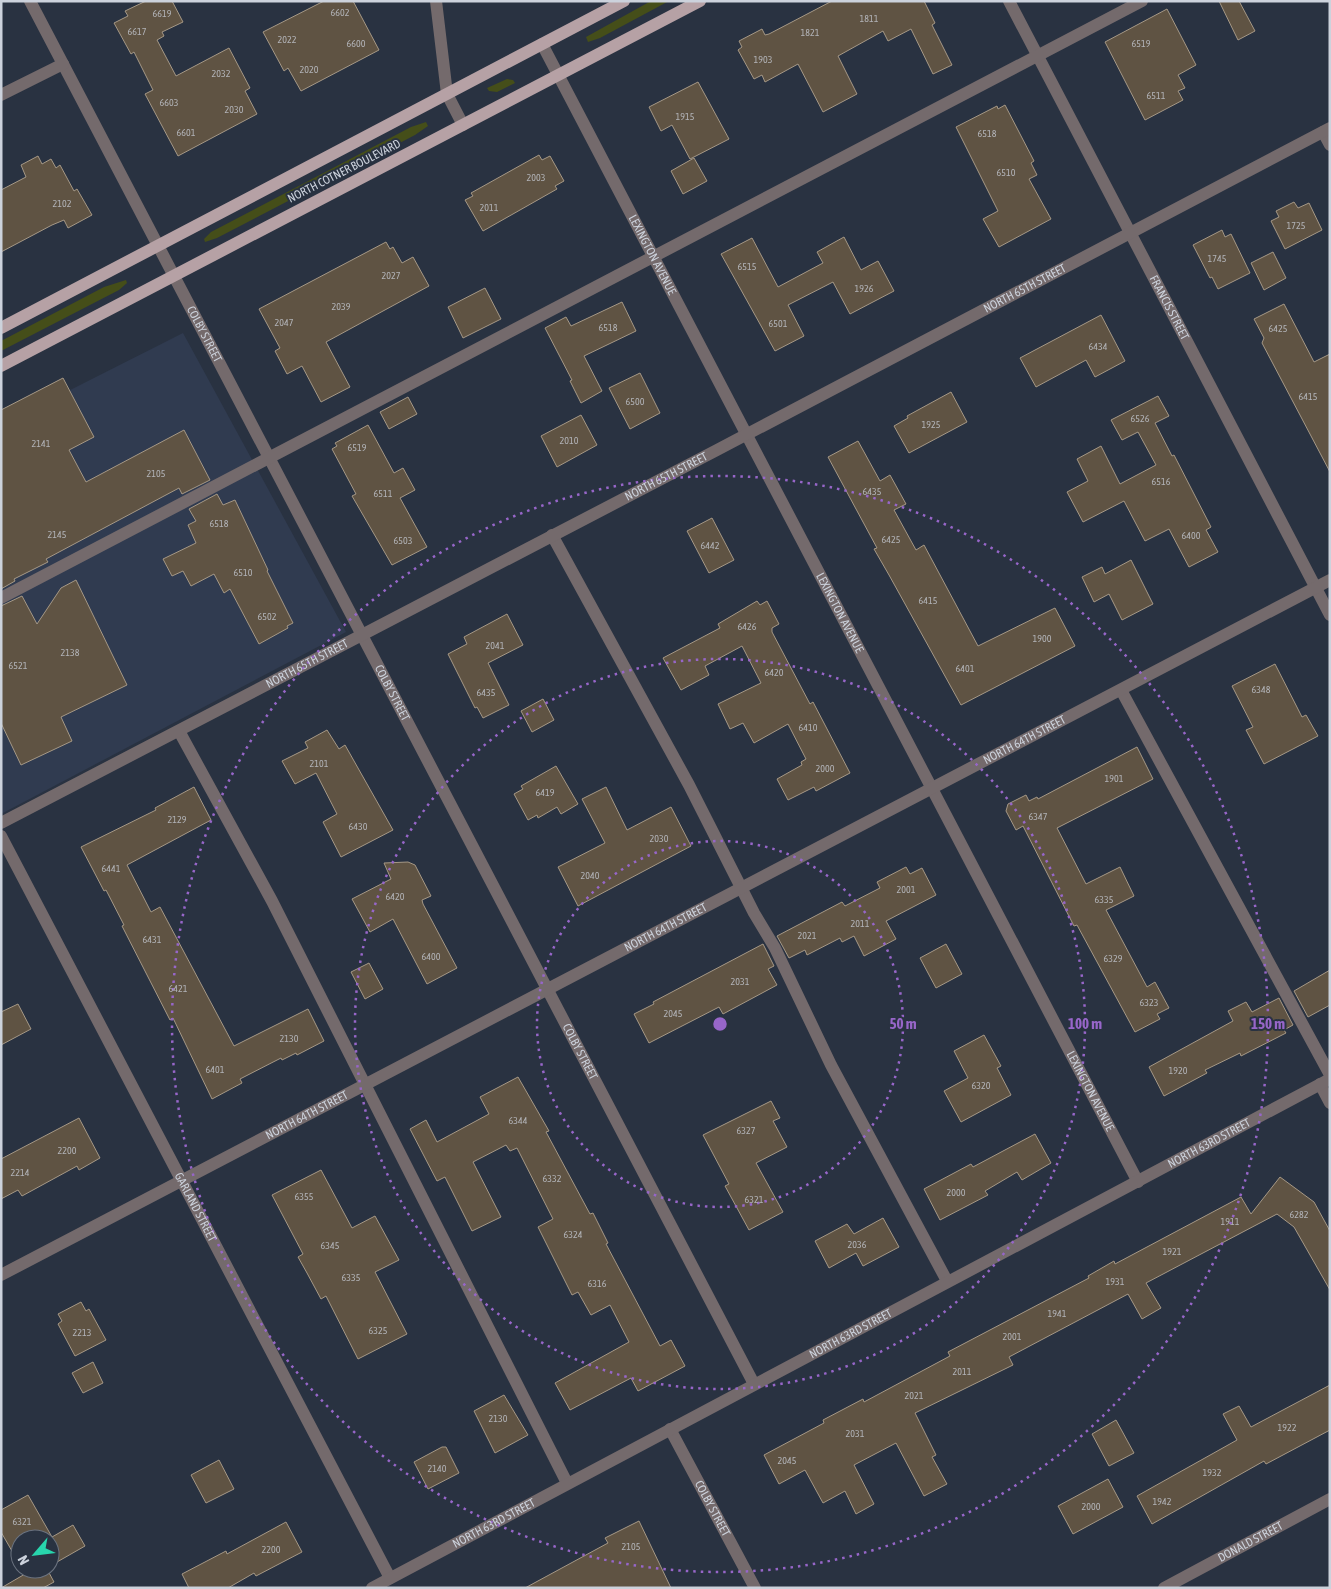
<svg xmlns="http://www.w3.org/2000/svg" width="1331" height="1589" viewBox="0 0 1331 1589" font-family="'Asap Condensed',sans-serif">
<rect width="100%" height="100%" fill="#293241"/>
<path fill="#303b50" d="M183 333 346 632 1 814V425Z"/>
<path fill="#454e19" d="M651 1H669L600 38 588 42 586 37Z
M507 79 513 80 515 83 497 92 489 91 487 88Z
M426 122 428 126 415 135 217 238 205 242 204 239 211 232 411 127Z
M126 280 127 283 119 290 1 351V341L104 287Z"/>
<path fill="#5f5343" stroke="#a59886" d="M146 1H172L183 22 162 32 164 36 157 40 176 76 229 48 250 88 245 91 257 114 178 156 145 94 153 90 134 52 131 54 114 23 128 16 125 11Z
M324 1H353L379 50 301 91 288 68 284 71 263 32Z
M832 1H924L935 23 932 25 952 65 933 74 911 29 888 41 883 31 838 56 857 94 823 112 798 64 765 82 762 75 754 79 738 50 742 47 739 41 762 29 765 35 769 34Z
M1219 1H1239L1255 31 1238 40Z
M1167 9 1196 65 1178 75 1185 88 1178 91 1183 100 1145 120 1105 42Z
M698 82 729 139 690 159 672 125 661 131 649 107Z
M1005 105 1034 161 1031 163 1037 175 1029 179 1051 219 999 247 983 219 998 211 956 127 997 106 998 109Z
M539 155 542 160 550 156 564 181 555 186 557 189 483 231 465 200 473 196 471 193Z
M38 156 42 164 51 159 56 168 60 165 74 191 77 189 92 215 68 228 64 220 52 225 1 252V190L26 177 21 165Z
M694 158 707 181 683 194 671 171Z
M1294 202 1298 208 1309 203 1322 230 1285 249 1271 221 1279 217 1276 211Z
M1222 230 1225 237 1231 234 1250 273 1218 289 1212 277 1210 278 1193 245Z
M844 237 861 270 878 261 894 291 850 314 833 282 788 305 804 336 775 351 721 254 752 238 778 287 823 263 817 252Z
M386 242 390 249 393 247 402 263 413 257 429 286 326 342 350 387 321 402 302 366 287 374 275 351 280 348 259 309Z
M1273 252 1286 278 1264 290 1251 263Z
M485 288 501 319 463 338 448 307Z
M622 302 636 331 584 356 602 391 581 403 570 381 572 380 545 328 566 317 571 326Z
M1284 304 1314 362 1330 354V472L1262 343 1264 338 1254 319Z
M1101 315 1125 361 1095 377 1086 360 1036 387 1020 358Z
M640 373 660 413 630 429 609 388Z
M63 378 94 437 69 450 86 482 184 430 210 480 182 494 179 488 46 559 48 562 14 579 15 581 1 589V410Z
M951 392 967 422 909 453 894 426 908 418 907 416Z
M1158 396 1169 416 1155 423 1172 456 1174 455 1211 527 1206 530 1218 552 1189 567 1169 529 1145 541 1124 501 1083 522 1067 492 1088 481 1077 459 1101 446 1120 484 1156 465 1138 432 1122 440 1111 420Z
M408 397 417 414 389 429 380 412Z
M581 415 597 445 557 467 541 436Z
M368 425 394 473 403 468 415 490 400 498 427 547 392 565 352 496 356 494 332 449 337 446 335 443Z
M858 441 880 481 890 475 906 504 894 510 916 550 924 545 978 646 1055 608 1075 646 961 705 889 575 874 549 877 548 828 457Z
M217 494 223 505 235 500 268 570 267 571 293 623 287 626 288 628 259 644 230 589 224 593 214 574 191 586 183 571 172 576 163 559 196 543 188 525 196 521 189 509Z
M712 518 734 560 709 573 687 531Z
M1131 560 1153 604 1122 620 1109 594 1094 602 1082 577 1102 567 1105 574Z
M76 580 127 685 61 717 72 741 21 765 1 723V606L22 596 37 624 61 588Z
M757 601 760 605 767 601 779 624 772 628V632L810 704 813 702 850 773 816 791 814 787 788 800 777 779 802 765 801 762 806 759 788 724 754 743 743 723 730 729 718 704 761 683 742 646 705 666 709 675 681 690 663 658 720 628 718 624Z
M507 614 523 645 488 663 509 705 483 718 477 707 475 708 448 654 467 644 464 637Z
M1275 664 1302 717 1306 715 1318 736 1264 764 1246 730 1253 727 1232 686Z
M543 699 554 720 532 732 521 711Z
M327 730 339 749 345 745 393 830 341 857 323 822 337 814 316 773 295 784 282 761 308 748 305 742Z
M1137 747 1153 779 1057 828 1086 884 1120 867 1134 896 1106 910 1147 987 1155 982 1169 1008 1157 1014 1160 1019 1135 1032 1077 925 1074 926 1023 826 1016 830 1006 811 1008 804 1026 795 1029 801 1037 797 1038 799Z
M556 766 578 804 561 814 557 807 538 818 537 815 528 820 514 794 523 789 521 786Z
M194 787 211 820 127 865 151 912 160 907 234 1046 308 1009 324 1041 297 1055 296 1053 282 1060 281 1058 240 1079 242 1083 212 1099 173 1018 170 1020 122 926 124 925 106 890 104 891 81 847 156 810 155 808Z
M606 787 627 830 671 807 691 846 578 906 558 867 605 843 582 799Z
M408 862 415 865 431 896 422 900 423 904 457 968 427 984 393 919 370 932 352 899 391 879 384 863Z
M906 867 910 874 922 868 936 895 886 921 896 939 864 956 854 936 842 942 840 938 807 955 805 950 789 958 777 936 842 902 845 906 880 888 877 882Z
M763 944 774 966 768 969 777 985 723 1014 719 1007 649 1043 634 1014 654 1004 653 1002Z
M946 944 962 974 936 988 920 958Z
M369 963 383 989 365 999 351 972Z
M1330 970V1005L1308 1017 1294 991Z
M1279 998 1293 1025 1284 1030 1286 1033 1241 1056 1240 1053 1205 1070 1207 1073 1164 1096 1149 1067 1233 1021 1228 1011 1246 1002 1252 1012Z
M18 1004 31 1029 1 1045V1012Z
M984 1035 1001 1066 997 1068 1011 1095 961 1122 944 1091 968 1078 954 1051Z
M518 1077 549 1131 546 1132 590 1214 593 1213 608 1243 606 1244 660 1346 671 1340 685 1366 638 1391 631 1378 570 1410 555 1383 629 1342 610 1305 591 1315 578 1292 572 1295 538 1227 553 1219 517 1148 510 1151 506 1145 473 1162 501 1217 472 1231 445 1177 437 1181 410 1129 426 1120 437 1142 489 1114 480 1097Z
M771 1101 780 1118 773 1121 787 1147 756 1163 783 1212 749 1230 725 1186 729 1184 703 1135Z
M79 1118 100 1158 79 1170 77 1166 22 1196 18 1190 1 1199V1159Z
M1035 1134 1051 1163 1022 1180 1017 1172 985 1191 988 1195 940 1220 924 1189 971 1164 973 1167Z
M321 1170 352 1228 375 1216 399 1260 375 1272 407 1334 358 1359 326 1296 321 1299 307 1273 298 1257 303 1254 272 1195Z
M1280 1177 1314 1202 1330 1231V1290L1294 1227 1277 1214 1146 1283 1161 1308 1142 1319 1128 1294 1009 1357 1013 1365 915 1413 936 1455 932 1457 947 1484 924 1496 896 1443 854 1465 874 1504 856 1514 845 1491 823 1503 805 1470 779 1484 764 1455 824 1423 823 1420 863 1399 864 1402 950 1356 948 1352 1089 1278 1088 1276 1114 1261 1115 1264 1241 1197 1251 1214Z
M883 1218 899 1247 863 1266 856 1253 829 1268 815 1241 847 1224 854 1234Z
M81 1302 86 1311 89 1309 106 1340 75 1356 58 1324 62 1321 58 1314Z
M93 1362 103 1383 83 1393 72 1373Z
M1330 1385V1430L1266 1464 1264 1461 1152 1524 1137 1496 1237 1440 1223 1414 1239 1406 1251 1427Z
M504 1395 528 1435 495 1453 474 1411Z
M1116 1420 1134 1453 1109 1466 1092 1434Z
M442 1447H446L459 1473 428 1489 414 1462Z
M219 1460 234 1489 206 1503 191 1475Z
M1108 1479 1123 1507 1073 1534 1058 1506Z
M28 1495 52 1537 73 1525 85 1546 50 1566V1539H20V1565L1 1532V1510Z
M639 1521 671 1588H525L608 1543 605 1538Z
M286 1522 302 1552 256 1576 254 1573 228 1588H189L182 1574 226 1551 227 1554Z
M22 1569H47L54 1582 43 1588H1L25 1574Z"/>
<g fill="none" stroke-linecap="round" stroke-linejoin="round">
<g stroke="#746a6c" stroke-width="12">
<path id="s1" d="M30 1 754 1384"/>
<path d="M436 1 447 94 463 125"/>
<path id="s2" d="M1009 1 1330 615"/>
<path id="s3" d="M542 44 1138 1182"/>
<path d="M1 95 63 64"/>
<path d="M1323 132 1330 145"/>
<path d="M552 535 689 785 754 913 775 948 831 1065 947 1281"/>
<path d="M1 598 1142 1"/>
<path d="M1121 690 1330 1075"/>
<path d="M179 731 272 901 567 1483"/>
<path id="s4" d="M1 823 717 450 1330 128"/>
<path id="s5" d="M1 836 390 1578"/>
<path d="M1320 1084 1330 1103"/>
<path id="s6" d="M1 1275 1330 580"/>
<path id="s7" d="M670 1429 755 1588"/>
<path id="s8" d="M372 1588 1330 1079"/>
<path id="s9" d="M1164 1588 1330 1499"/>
</g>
<path stroke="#b6a1a5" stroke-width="12" d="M1 328 624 1
M1 366 700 1"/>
</g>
<g fill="none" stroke="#9766c9" stroke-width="2.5" stroke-dasharray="2.5 5">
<circle cx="720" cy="1024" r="183"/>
<circle cx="720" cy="1024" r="365"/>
<circle cx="720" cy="1024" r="548"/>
</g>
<g text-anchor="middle" stroke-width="4" stroke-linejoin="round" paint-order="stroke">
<g font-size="10" fill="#b1b2b6">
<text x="340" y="16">6602</text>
<text x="162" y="17">6619</text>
<text x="869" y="22">1811</text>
<text x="137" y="35">6617</text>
<text x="810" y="36">1821</text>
<text x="287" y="43">2022</text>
<text x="356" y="47">6600</text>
<text x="1141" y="47">6519</text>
<text x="763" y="63">1903</text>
<text x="309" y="73">2020</text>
<text x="221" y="77">2032</text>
<text x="1156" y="99">6511</text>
<text x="169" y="106">6603</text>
<text x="234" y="113">2030</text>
<text x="685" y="120">1915</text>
<text x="186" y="136">6601</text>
<text x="987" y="137">6518</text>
<text x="1006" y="176">6510</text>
<text x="536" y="181">2003</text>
<text x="62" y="207">2102</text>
<text x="489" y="211">2011</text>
<text x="1296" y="229">1725</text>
<text x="1217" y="262">1745</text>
<text x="747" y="270">6515</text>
<text x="391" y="279">2027</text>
<text x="864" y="292">1926</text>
<text x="341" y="310">2039</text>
<text x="284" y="326">2047</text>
<text x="778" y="327">6501</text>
<text x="608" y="331">6518</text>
<text x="1278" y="332">6425</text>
<text x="1098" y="350">6434</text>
<text x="1308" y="400">6415</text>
<text x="635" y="405">6500</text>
<text x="1140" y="422">6526</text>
<text x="931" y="428">1925</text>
<text x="569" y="444">2010</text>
<text x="41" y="447">2141</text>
<text x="357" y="451">6519</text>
<text x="156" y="477">2105</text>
<text x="1161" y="485">6516</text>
<text x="872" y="495">6435</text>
<text x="383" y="497">6511</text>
<text x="219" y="527">6518</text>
<text x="57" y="538">2145</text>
<text x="1191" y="539">6400</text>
<text x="891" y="543">6425</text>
<text x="403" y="544">6503</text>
<text x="710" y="549">6442</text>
<text x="243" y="576">6510</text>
<text x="928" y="604">6415</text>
<text x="267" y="620">6502</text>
<text x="747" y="630">6426</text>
<text x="1042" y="642">1900</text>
<text x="495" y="649">2041</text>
<text x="70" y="656">2138</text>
<text x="18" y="669">6521</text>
<text x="965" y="672">6401</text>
<text x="774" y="676">6420</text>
<text x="1261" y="693">6348</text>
<text x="486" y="696">6435</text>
<text x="808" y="731">6410</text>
<text x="319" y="767">2101</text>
<text x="825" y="772">2000</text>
<text x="1114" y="782">1901</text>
<text x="545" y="796">6419</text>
<text x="1038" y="820">6347</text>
<text x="177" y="823">2129</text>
<text x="358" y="830">6430</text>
<text x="659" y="842">2030</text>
<text x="111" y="872">6441</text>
<text x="590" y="879">2040</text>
<text x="906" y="893">2001</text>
<text x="395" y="900">6420</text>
<text x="1104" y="903">6335</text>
<text x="860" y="927">2011</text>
<text x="807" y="939">2021</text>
<text x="152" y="943">6431</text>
<text x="431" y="960">6400</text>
<text x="1113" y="962">6329</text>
<text x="740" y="985">2031</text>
<text x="178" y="992">6421</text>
<text x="1149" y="1006">6323</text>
<text x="673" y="1017">2045</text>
<text x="289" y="1042">2130</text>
<text x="215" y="1073">6401</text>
<text x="1178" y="1074">1920</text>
<text x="981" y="1089">6320</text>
<text x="518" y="1124">6344</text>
<text x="746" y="1134">6327</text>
<text x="67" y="1154">2200</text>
<text x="20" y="1176">2214</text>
<text x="552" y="1182">6332</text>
<text x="956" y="1196">2000</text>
<text x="304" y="1200">6355</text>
<text x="754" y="1203">6321</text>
<text x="1299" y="1218">6282</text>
<text x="1230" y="1225">1911</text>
<text x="573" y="1238">6324</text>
<text x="857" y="1248">2036</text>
<text x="330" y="1249">6345</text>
<text x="1172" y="1255">1921</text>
<text x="351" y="1281">6335</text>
<text x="1115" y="1285">1931</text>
<text x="597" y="1287">6316</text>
<text x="1057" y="1317">1941</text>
<text x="378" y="1334">6325</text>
<text x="82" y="1336">2213</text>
<text x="1012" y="1340">2001</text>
<text x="962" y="1375">2011</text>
<text x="914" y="1399">2021</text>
<text x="498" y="1422">2130</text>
<text x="1287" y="1431">1922</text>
<text x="855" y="1437">2031</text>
<text x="787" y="1464">2045</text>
<text x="437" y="1472">2140</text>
<text x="1212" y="1476">1932</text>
<text x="1162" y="1505">1942</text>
<text x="1091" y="1510">2000</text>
<text x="22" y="1525">6321</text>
<text x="631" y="1550">2105</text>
<text x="271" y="1553">2200</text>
</g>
<g font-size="12" fill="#ccd2dc" stroke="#293241">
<text transform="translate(344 171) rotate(-27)" y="4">NORTH COTNER BOULEVARD</text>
<text dy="4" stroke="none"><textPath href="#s3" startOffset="238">LEXINGTON AVENUE</textPath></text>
<text dy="4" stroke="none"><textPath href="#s4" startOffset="1155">NORTH 65TH STREET</textPath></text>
<text dy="4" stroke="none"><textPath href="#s2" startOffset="346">FRANCIS STREET</textPath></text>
<text dy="4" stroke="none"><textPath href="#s1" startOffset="376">COLBY STREET</textPath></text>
<text dy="4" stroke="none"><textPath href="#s4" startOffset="750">NORTH 65TH STREET</textPath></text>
<text dy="4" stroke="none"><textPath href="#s3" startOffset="642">LEXINGTON AVENUE</textPath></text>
<text dy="4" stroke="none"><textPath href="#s4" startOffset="345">NORTH 65TH STREET</textPath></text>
<text dy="4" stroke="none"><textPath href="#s1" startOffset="781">COLBY STREET</textPath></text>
<text dy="4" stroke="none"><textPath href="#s6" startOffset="1155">NORTH 64TH STREET</textPath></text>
<text dy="4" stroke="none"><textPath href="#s6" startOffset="750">NORTH 64TH STREET</textPath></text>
<text dy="4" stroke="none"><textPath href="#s1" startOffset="1186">COLBY STREET</textPath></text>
<text dy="4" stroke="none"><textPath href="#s3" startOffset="1182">LEXINGTON AVENUE</textPath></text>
<text dy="4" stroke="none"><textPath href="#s6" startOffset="345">NORTH 64TH STREET</textPath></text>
<text dy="4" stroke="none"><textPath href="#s8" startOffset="948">NORTH 63RD STREET</textPath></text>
<text dy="4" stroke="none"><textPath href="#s5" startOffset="419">GARLAND STREET</textPath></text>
<text dy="4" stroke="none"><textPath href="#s8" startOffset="542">NORTH 63RD STREET</textPath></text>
<text dy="4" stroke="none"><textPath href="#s7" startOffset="90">COLBY STREET</textPath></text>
<text dy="4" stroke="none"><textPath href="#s8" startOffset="138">NORTH 63RD STREET</textPath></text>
<text dy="4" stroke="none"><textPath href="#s9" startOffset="98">DONALD STREET</textPath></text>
</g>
</g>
<circle cx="720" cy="1024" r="8" fill="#9766c9" stroke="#293241" stroke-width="2.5"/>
<g font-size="15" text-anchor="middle" font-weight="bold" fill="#9766c9" stroke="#293241" stroke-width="4" stroke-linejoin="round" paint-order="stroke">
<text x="903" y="1029">50 m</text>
<text x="1085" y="1029">100 m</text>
<text x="1268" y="1029">150 m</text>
</g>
<rect width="1331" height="1589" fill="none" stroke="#ccd2dc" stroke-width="5"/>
<g transform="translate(35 1554) rotate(242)"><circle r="24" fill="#293241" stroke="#6a727f"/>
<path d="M0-4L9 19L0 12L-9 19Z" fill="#28d5ad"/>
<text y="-8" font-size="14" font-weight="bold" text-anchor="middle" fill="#ccd2dc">N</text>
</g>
</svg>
